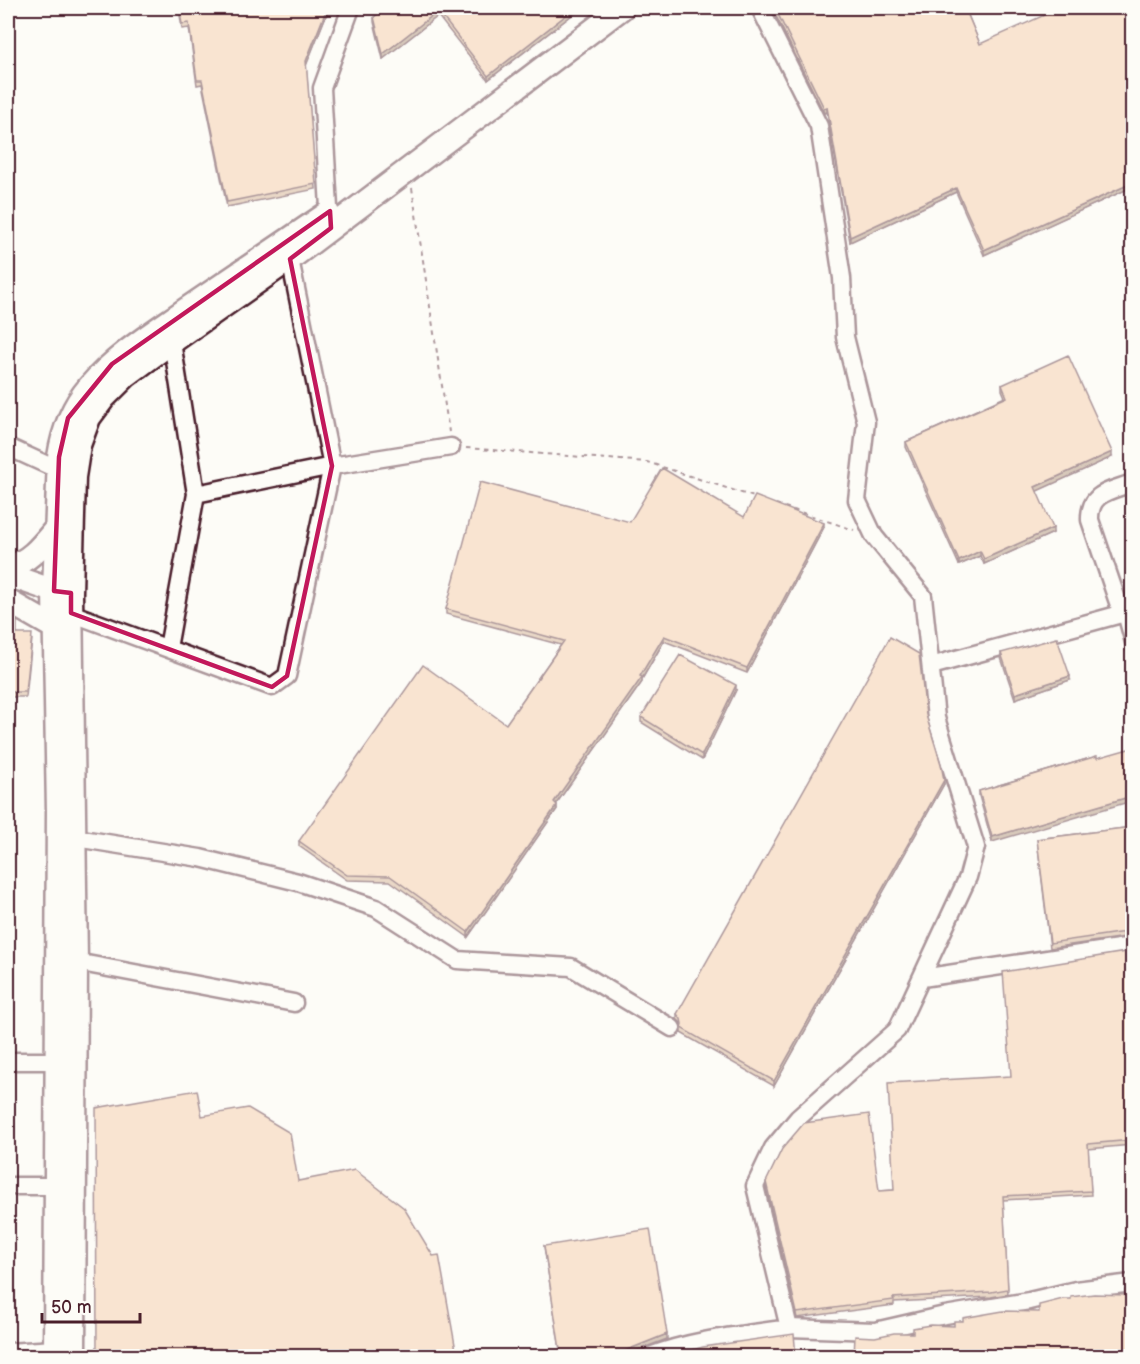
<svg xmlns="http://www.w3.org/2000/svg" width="1140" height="1364" viewBox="0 0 1140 1364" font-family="'Balsamiq Sans',sans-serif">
<rect width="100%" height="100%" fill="#fdfcf7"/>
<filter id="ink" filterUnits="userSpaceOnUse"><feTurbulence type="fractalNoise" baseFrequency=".0167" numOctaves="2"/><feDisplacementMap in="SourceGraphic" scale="12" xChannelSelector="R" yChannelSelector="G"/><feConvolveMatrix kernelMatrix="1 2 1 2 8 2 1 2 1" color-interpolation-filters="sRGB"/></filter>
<g filter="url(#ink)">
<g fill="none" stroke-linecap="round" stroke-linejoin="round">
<g stroke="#4a1f2b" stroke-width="13">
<path id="lane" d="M1122 614 1132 650"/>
</g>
<g stroke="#4a1f2b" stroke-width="21">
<path id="street" d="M330 225 322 88 351 8
M172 342 196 494 332 466 451 447
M8 447 67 474
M71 613 272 687 287 676 332 466 290 259
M1122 614 1090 520C1089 492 1111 491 1132 483
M168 648 196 494
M931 666 1132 611
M76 838 200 858 298 882 376 908 457 960 571 967 672 1028
M76 962 294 1003
M922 978 1132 946
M8 1061H57
M8 1186H56
M789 1328 875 1331 945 1315 1029 1301 1076 1290 1132 1283
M8 1352 55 1349
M650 1356C694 1339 743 1335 789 1328L755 1186 773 1148 798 1118 897 1030 968 877 976 847 936 718 923 596 874 536 857 500 866 422 845 337 842 278 819 126 760 8"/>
</g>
<g stroke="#4a1f2b" stroke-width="27">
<path id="secondary" d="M8 567C30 562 43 544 57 527
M8 575 54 591 66 592
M8 601 55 628H68
M55 1356 58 811 54 591 59 457C63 431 71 408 89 387 116 355 154 332 188 308 235 276 281 245 328 213
M74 1356 76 962 71 593 74 477 79 445 89 418 104 398 126 376 172 342 290 259 622 8"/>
</g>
<path stroke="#4a1f2b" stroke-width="2" stroke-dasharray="4.5 4.5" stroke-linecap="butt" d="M412 188 449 432
M466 448 647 462 757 498
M776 504 854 530"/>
<use href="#lane" stroke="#fdfcf7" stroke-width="8"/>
<use href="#street" stroke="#fdfcf7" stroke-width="16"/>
<use href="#secondary" stroke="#fdfcf7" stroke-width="22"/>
</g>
<path fill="#d1ac8b" stroke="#4a1f2b" stroke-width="1.5" d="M179 8H329L306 65 316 189 227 207 202 84 197 85 189 28 182 29Z
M386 8H581L488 80 438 16 383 59 374 22V17Z
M772 8H965L980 44 1132 11V187L984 255 956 192 850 242 827 112 824 113Z
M1002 385 1112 457 1036 491 1053 533 984 564 980 556 959 565 906 447V442L1005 397 1002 390Z
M744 517 824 527 747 673 664 641 642 679V682L556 804 557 809 468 937 390 881 347 880 299 846V841L506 724 561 645 446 614V609L630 522Z
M8 621 17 634 32 639 26 697H8Z
M1001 653 1070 680 1015 699 1001 658Z
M736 690 702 760 641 722V717Z
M926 715 944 784 774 1086 681 1033V1023L677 1019V1014Z
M1097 756 992 842 979 796V791Z
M1132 827V936L1050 948 1037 839Z
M1132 951V1145L1088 1149 1091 1195 1003 1200 1008 1294 991 1297 894 1302V1305L797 1318 766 1187V1182L879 1191 893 1190 1011 1076Z
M544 1246 667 1339 622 1356H561Z"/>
<path fill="#aa8c71" stroke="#4a1f2b" stroke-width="1.5" d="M327 8H329L306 66V61Z
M575 8H581L488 80V76Z
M438 11V16L383 59V54Z
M827 107V112L824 113V108Z
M1132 183V187L984 255V250Z
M956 188V192L850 242V237Z
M1112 452V457L1035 492V487Z
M824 523V527L747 673V668Z
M1053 528V533L984 564V559Z
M980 551V556L959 565V561Z
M664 636V641L642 679V682L554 807V802Z
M1070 676V680L1015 699V694Z
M736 685V690L702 760V755Z
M944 780V784L774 1086V1081Z
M1132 796V801L992 842V837Z
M557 805V809L468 937V932Z
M667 1334V1339L622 1356H612Z"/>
<path fill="#f3c8a2" stroke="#4a1f2b" stroke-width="1.5" d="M179 8H327L306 61 316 184 227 202 202 80H197L189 23 182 24Z
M386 8H575L488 76 438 11 383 54 374 17Z
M775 8H965L980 44 1060 8H1131L1132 11V183L984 250 956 188 850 237 827 107 824 108Z
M1068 355 1112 452 1035 487 1053 528 984 559 980 551 959 561 906 442 1007 397 1002 385Z
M662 468 744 517 755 496 824 523 747 668 664 636 640 676 642 677 554 802 557 805 468 932 390 876 347 875 299 841 423 665 506 724 564 641 446 609 480 482 630 522Z
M8 621H17V634H32L26 692H8Z
M890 637 919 654 926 715 941 764 944 780 774 1081 681 1028 682 1024 681 1019 677 1014Z
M1057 638 1070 676 1015 694 1001 653Z
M680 655 736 685 702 755 641 717Z
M1132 748V796L992 837 979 791 1097 756V758Z
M1132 827V931L1050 943 1037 839Z
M1132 951V1140L1088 1144 1091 1191 1003 1196 1008 1289 991 1292 893 1298 894 1300 797 1313 766 1182 782 1149 804 1123 869 1114 879 1191 894 1190 888 1083 1011 1076 1003 972Z
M197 1090 202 1116 248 1108 290 1133 298 1181 355 1170 404 1208 433 1256 439 1255 457 1356H97L96 1108Z
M650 1229 667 1334 612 1356H561L544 1246Z
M1132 1288V1356H854L855 1336 875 1337 894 1333H913V1328L930 1325 954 1326V1321H963V1318L1003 1311 1039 1312V1305L1063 1299H1071V1297L1078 1296 1094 1294 1125 1295V1290Z
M794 1334 796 1356H670L703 1347Z"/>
</g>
<path d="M0 0H1140V1364H0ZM330 211 331 228 290 259 332 466 287 676 272 687 71 613V593L54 591 59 457 68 418 112 364Z" fill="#fdfcf7" fill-opacity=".55" fill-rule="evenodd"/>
<path fill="none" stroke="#c2185b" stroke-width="4.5" stroke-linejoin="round" d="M330 211 331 228 290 259 332 466 287 676 272 687 71 613V593L54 591 59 457 68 418 112 364Z"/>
<rect width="1140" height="1364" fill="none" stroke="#fdfcf7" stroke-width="30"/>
<rect x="15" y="15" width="1110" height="1334" fill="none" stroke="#4a1f2b" stroke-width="2" filter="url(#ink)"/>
<path d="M42 1313v9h98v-9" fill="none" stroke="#4a1f2b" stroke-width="3"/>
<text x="51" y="1313" font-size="18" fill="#4a1f2b" stroke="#fdfcf7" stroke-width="4.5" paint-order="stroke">50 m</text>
</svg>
